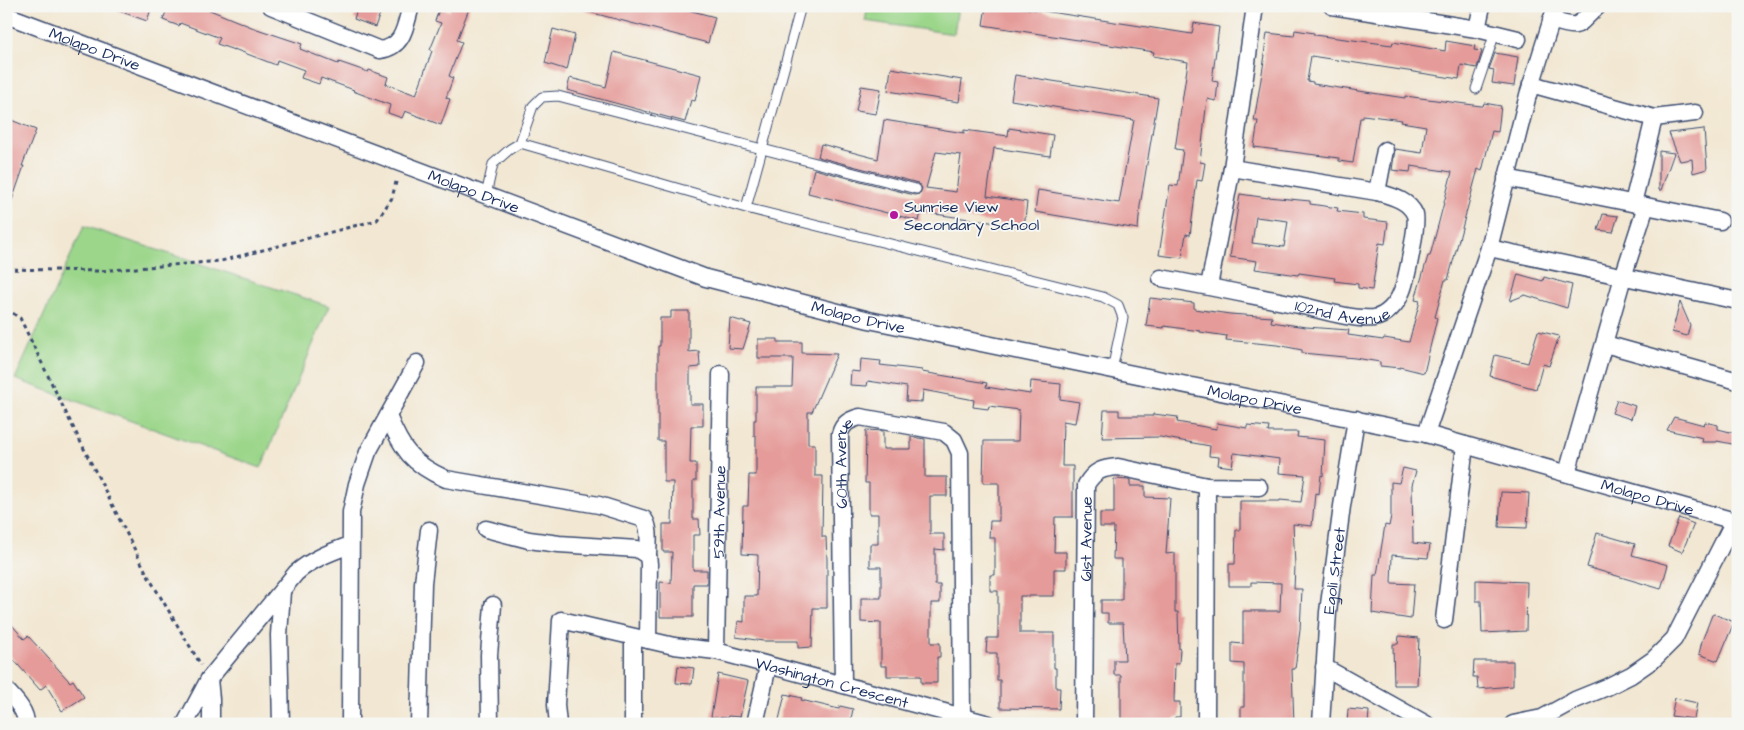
<svg xmlns="http://www.w3.org/2000/svg" width="1744" height="730" viewBox="0 0 1744 730" font-family="'Architects Daughter',sans-serif">
<rect width="100%" height="100%" fill="#f6f6f2"/>
<filter id="ink" filterUnits="userSpaceOnUse"><feTurbulence type="fractalNoise" baseFrequency=".02" numOctaves="2"/><feDisplacementMap in="SourceGraphic" scale="10" xChannelSelector="R" yChannelSelector="G"/><feConvolveMatrix kernelMatrix="1 2 1 2 8 2 1 2 1" color-interpolation-filters="sRGB"/></filter>
<filter id="wash" filterUnits="userSpaceOnUse"><feTurbulence type="fractalNoise" baseFrequency=".0096" numOctaves="4" result="noise"/><feDisplacementMap in="SourceGraphic" scale="20" xChannelSelector="R" yChannelSelector="G"/><feGaussianBlur stdDeviation="1.12" result="paint"/><feColorMatrix in="noise" values="0 0 0 0 0 0 0 0 0 0 0 0 0 0 0 0 0 1.4 0 .05"/><feComposite in="paint" operator="in"/></filter>
<g filter="url(#wash)">
<rect width="100%" height="100%" fill="#f2e7d2"/>
<path fill="#9bd68a" stroke="#5b8274" d="M868 6H958L954 34 865 21Z
M84 226 329 306 261 468 15 379Z"/>
<g id="blocks">
<path fill="#e59b99" fill-rule="evenodd" d="M111 6H152L147 21 111 8Z
M168 6H200L254 28 302 44 300 49 338 64 339 62 368 72 369 70 388 77 386 84 416 95 432 51 430 50 441 23 435 21 440 7 450 11 451 6H470L457 40 462 42 449 76 453 78 446 98 450 99 441 125 405 111 402 118 388 113 390 105 353 91 354 90 321 78 319 84 301 78 304 70 277 60 276 65 234 49V50L217 44 220 38 180 23 179 26 163 20Z
M358 6H368L381 11 375 27 354 19Z
M586 6H673L715 17 708 43 585 11Z
M986 6 1024 8 1192 34 1194 23 1219 27 1212 81 1218 82 1216 101 1207 99 1200 162 1205 163 1202 181 1197 180 1190 235 1186 234 1182 258 1159 255 1170 185 1178 186 1183 150 1175 149 1188 62 1153 56 1154 52 983 25Z
M553 29 575 35 567 70 545 63Z
M1295 30 1314 33V35L1392 45 1393 42 1445 51 1446 41 1475 46 1474 50 1482 51 1477 68 1461 65 1459 79 1311 56 1307 81 1313 82V84L1405 98V96L1481 106H1483L1484 103 1501 106 1498 132 1492 131 1482 171 1478 169 1448 280H1445L1435 317 1437 318 1424 373 1400 367V368L1380 366V362L1355 358 1302 353V350L1277 345 1226 340 1227 336 1200 332V331L1164 326V328L1146 326 1150 298 1194 303V309L1230 314 1272 317 1271 322 1306 327 1349 330 1348 335 1383 340 1384 338 1409 342 1420 301 1415 300 1428 256H1430L1452 172 1411 166 1410 172 1392 170 1395 149 1422 153 1426 126 1401 122 1402 120 1363 115V118H1360L1353 163 1339 161V158L1254 147 1258 121H1254L1265 55H1264L1267 33 1294 36Z
M614 52 701 75 695 101 691 100 685 122 567 90 570 78 606 87Z
M1495 53 1518 57 1514 86 1492 83 1494 70 1489 69Z
M891 68 962 80 959 102 888 91Z
M1015 75 1158 98 1140 206 1138 229 1035 212 1038 190 1119 203 1134 120 1011 100Z
M861 86 881 89 876 114 856 111Z
M6 118 36 130 22 166H24L8 212 6 211Z
M884 120 964 133V130L1008 136 1009 128 1053 135 1050 156 994 148 987 196 1027 202 1024 227 921 212 919 221 808 193 814 169 914 195 920 194 922 188 918 183 818 157 821 144 878 159ZM936 152 961 155 956 192 926 188Z
M1704 129 1707 169 1693 173 1692 159 1680 161 1669 133Z
M1659 151 1674 153 1661 190H1659Z
M1240 194 1268 198V197L1310 201V204L1338 208 1337 211 1363 214V219L1388 222 1385 244 1379 243 1372 290 1358 288V284L1334 281 1335 278 1299 273 1298 275 1255 269 1257 261 1230 257ZM1256 217 1288 221 1284 247 1252 243Z
M1603 214 1618 216 1613 232 1598 230Z
M1518 274 1543 281 1544 277 1572 285 1567 308 1525 295 1510 301Z
M1680 302 1690 325 1687 336 1672 332Z
M671 311H689V352L699 351 700 367 690 368V404H703V426H691L690 463H696V481H693V519H699L700 535H693V570H707V584H693V617H660V582L671 583 672 552H663V524H672L673 482H664V441H658V346H660V318H671Z
M730 318 751 324 743 349 728 348Z
M1538 331 1559 336 1549 366 1543 364 1536 389 1490 376 1495 355 1528 363Z
M758 339H778V342H802V353L837 354 812 412H808V444H815V476H823L822 537H826L827 560V608H813L812 647 798 648V641H763L736 637 738 621 744 622V596H757L758 555 742 554 743 506H748L749 475H756V436H754V420H756V387H792L793 358H758Z
M861 359 881 361 880 365 922 370V372L987 383 986 387 1030 394 1031 381 1061 384 1060 399 1079 402 1075 423 1063 421 1062 466H1073V517H1055L1054 552H1066V569H1054V596H1020V633H1054V668H1056V688H1060L1059 709 1000 708V680H997V653H986L987 638H998V591H990V575H995V538H989L990 521H999V483H983L984 441H1018L1019 410 989 406 988 409 973 407 974 400 923 390 922 402 906 401 907 387 868 381 867 386 850 385 851 371 860 372Z
M1617 400 1635 406 1631 419 1612 413Z
M1104 410H1119V416H1153V414L1178 417 1177 422 1216 429 1217 423 1247 428V425L1269 427 1268 432H1298L1297 437 1325 440 1323 476 1321 475 1319 494 1315 493 1312 526 1293 524 1295 566 1294 589H1302L1300 630 1295 669H1292L1294 724 1241 723V707H1244V664L1232 663V643L1243 644V611H1280L1281 583 1251 582V586H1229V564H1235L1236 530H1240V501H1280V500L1301 502 1305 475 1279 473 1280 459 1234 453 1232 467 1218 465 1219 457 1209 456 1210 446 1160 437 1102 438Z
M1674 417 1704 425 1705 422 1718 425V429L1738 434 1737 445 1717 441V442H1702L1703 438 1667 430Z
M866 430 883 431V449H911V437L925 439V477H947V496H930V534H944V550L935 549V585H940V603H931V643H940V657H937V683H921V676H887V666H881V623L861 622V598H881V567H870V544H878V514H869V483H865Z
M1403 468 1416 471 1412 485 1413 543 1430 545 1428 558 1392 555 1391 583 1414 584 1411 619 1372 613 1374 575H1377L1385 525 1389 526 1391 516V482L1399 483Z
M1114 479 1130 480V486H1145V497L1170 498 1166 554 1175 553V612H1178L1179 649H1180L1179 663H1175L1174 702H1180V717H1175L1174 724H1121V675H1114V660H1125L1123 623H1108V613H1101V600H1122V559H1113L1114 527H1100V513H1114Z
M1501 492 1529 493 1527 528 1499 527Z
M1679 518 1694 524 1682 552 1668 546Z
M1597 533 1635 544 1632 555 1668 565 1661 589 1587 567Z
M1476 580 1527 582 1526 631 1482 633 1481 601H1476Z
M1714 614 1734 622 1718 661 1699 654 1702 641 1712 615Z
M6 618 24 639 28 636 70 682 73 680 84 697 62 711 46 685 40 690 6 651Z
M1399 636 1419 638 1417 685H1394L1393 644H1398Z
M1474 661H1513V686L1478 689 1477 677H1473Z
M678 666 694 668 692 684 676 683Z
M718 674 748 681 740 717 728 716 727 718 711 717Z
M785 694 802 698 801 700 839 709 840 706 853 709 850 724H778Z
M1675 698 1697 703 1694 719 1671 716Z
M1348 709 1369 711 1368 724H1347Z"/>
</g>
</g>
<g filter="url(#ink)">
<use href="#blocks" fill-opacity="0" stroke="#3b4b6f" stroke-width="1"/>
<g fill="none" stroke-linecap="round" stroke-linejoin="round">
<g stroke="#3b4b6f" stroke-width="11">
<path id="service" d="M1476 89 1495 33
M520 143 533 106 542 97 558 96 916 189
M486 195 493 164 510 149 520 143 746 208 1103 297 1118 305 1123 318 1112 370
M746 208 801 6"/>
</g>
<g stroke="#3b4b6f" stroke-width="19">
<g id="minor">
<path d="M271 6 380 50C404 47 405 26 411 6"/>
<path d="M1332 6 1477 29 1518 39"/>
<path id="s1" d="M6 15 706 278 869 320 1426 434 1738 522"/>
<path d="M1551 20C1583 30 1575 26 1598 6"/>
<path d="M1477 29 1482 6"/>
<path d="M1531 84 1654 118 1695 113"/>
<path d="M1506 178 1646 206 1623 277 1567 473"/>
<path d="M1377 192 1385 150"/>
<path d="M1633 203 1654 118"/>
<path d="M1646 206 1720 221"/>
<path d="M1489 248 1738 301"/>
<path id="s2" d="M1161 278C1207 286 1253 296 1299 305 1321 310 1352 320 1374 318 1386 316 1397 304 1401 293 1406 284 1418 224 1415 215 1409 200 1391 196 1377 192L1232 168"/>
<path d="M1209 286 1232 168 1255 6"/>
<path d="M1605 344 1738 381"/>
<path d="M388 416C402 450 412 464 446 479L599 505 644 519C651 528 648 545 648 556"/>
<path d="M1426 434 1489 248 1528 95 1556 6"/>
<path id="s3" d="M486 529 529 540 559 544 637 549 648 556 649 564 648 640 674 646 716 651 989 724"/>
<path d="M1444 620 1465 445"/>
<path id="s4" d="M716 651 721 374"/>
<path d="M1324 667 1426 724"/>
<path d="M209 679 211 699V724"/>
<path id="s5" d="M843 684 840 434C843 423 849 420 860 417L944 432 954 440 960 453 962 717"/>
<path d="M6 690C15 700 26 710 26 724"/>
<path d="M185 724 209 679 296 573C312 559 331 552 350 545"/>
<path d="M281 724 279 635 282 591"/>
<path d="M350 724 351 512 357 484 368 452 417 363"/>
<path d="M419 724 423 583 429 530"/>
<path d="M490 724 489 655 493 605"/>
<path d="M558 724 556 705 561 620 648 640"/>
<path d="M633 724V637"/>
<path d="M755 724 768 666"/>
<path id="s6" d="M1084 724 1086 485C1094 471 1102 468 1118 467L1207 486 1259 487"/>
<path d="M1206 724 1207 486"/>
<path id="s7" d="M1321 724 1328 612 1342 506 1356 419"/>
<path d="M1513 724 1542 718 1575 700 1607 687 1631 675 1654 659 1674 639 1734 521"/>
</g>
</g>
<path stroke="#3b4b6f" stroke-width="3" stroke-dasharray="4 4" stroke-linecap="butt" d="M6 269 99 271 221 261 377 220 392 198 397 178
M6 309 20 318 67 415 148 576 201 665"/>
<use href="#service" stroke="#fff" stroke-width="9"/>
<use href="#minor" stroke="#fff" stroke-width="16"/>
</g>
</g>
<circle fill="#b5179e" stroke="#f6f6f2" stroke-width="2" cx="894" cy="215" r="5"/>
<g text-anchor="middle" stroke-width="4" stroke-linejoin="round" paint-order="stroke">
<g font-size="16" fill="#1b2f5e" stroke="#f6f6f2">
<text dy="6" stroke="none"><textPath href="#s1" startOffset="95">Molapo Drive</textPath></text>
<text dy="6" stroke="none"><textPath href="#s1" startOffset="500">Molapo Drive</textPath></text>
<text dy="6" stroke="none"><textPath href="#s2" startOffset="185">102nd Avenue</textPath></text>
<text dy="6" stroke="none"><textPath href="#s1" startOffset="905">Molapo Drive</textPath></text>
<text dy="6" stroke="none"><textPath href="#s1" startOffset="1310">Molapo Drive</textPath></text>
<text dy="6" stroke="none"><textPath href="#s5" startOffset="222">60th Avenue</textPath></text>
<text dy="6" stroke="none"><textPath href="#s1" startOffset="1715">Molapo Drive</textPath></text>
<text dy="6" stroke="none"><textPath href="#s4" startOffset="139">59th Avenue</textPath></text>
<text dy="6" stroke="none"><textPath href="#s6" startOffset="185">61st Avenue</textPath></text>
<text dy="6" stroke="none"><textPath href="#s7" startOffset="154">Egoli Street</textPath></text>
<text dy="6" stroke="none"><textPath href="#s3" startOffset="439">Washington Crescent</textPath></text>
</g>
<g font-size="16" fill="#1b2f5e" stroke="#f6f6f2" text-anchor="start">
<text x="904" y="212">Sunrise View<tspan x="904" dy="18">Secondary School</tspan></text>
</g>
</g>
<rect width="1744" height="730" fill="none" stroke="#f6f6f2" stroke-width="25"/>
</svg>
